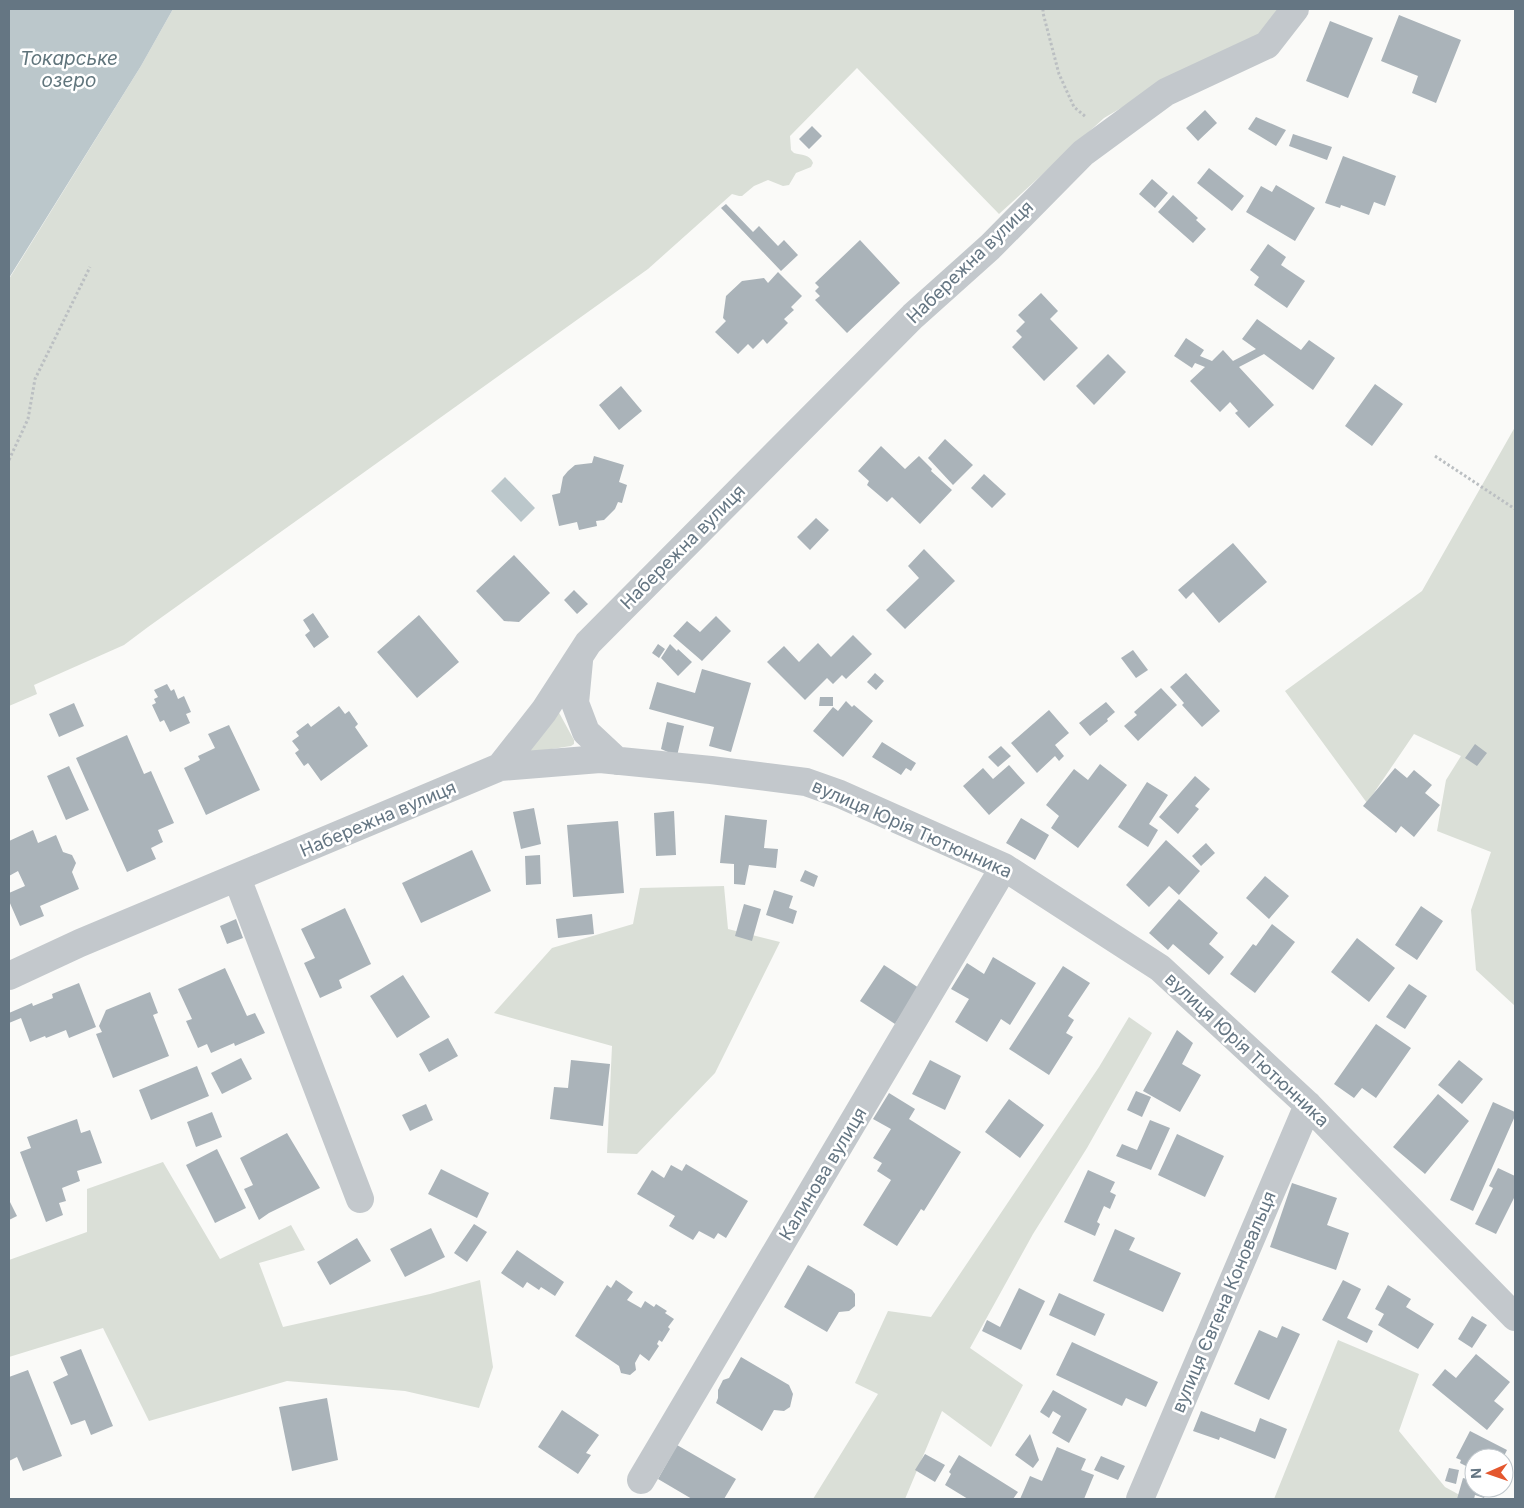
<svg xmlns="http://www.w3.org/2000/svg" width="1524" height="1508" viewBox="0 0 1524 1508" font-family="Inter,sans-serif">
<rect width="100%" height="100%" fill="#fafaf8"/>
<path fill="#dadfd7" d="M173 9H1287L1259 35 1138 98 1104 118 999 214 857 68 790 136 791 150 794 153C801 155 810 154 813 163L811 167 796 173 789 185 783 186 768 180 754 186 742 196H739L732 194 648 269 148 627 124 645 34 685 37 694 9 706V279L141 66Z
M1515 427V1006L1476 970 1471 910 1491 852 1437 831 1446 780 1461 756 1414 734 1367 803 1285 691 1422 591Z
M557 709 574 740V744L571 746 526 753Z
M724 886 728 929 780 942 715 1073 637 1154 607 1153 612 1046 494 1013 552 948 633 924 640 888Z
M1129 1017 1152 1033 1087 1148 1033 1234 970 1348 1023 1385 991 1447 942 1411 905 1499H813L878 1394 855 1383 888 1311 931 1317 1099 1067Z
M163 1162 220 1259 291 1225 305 1250 259 1263 283 1327 430 1294 480 1280 493 1367 479 1408 405 1391 287 1381 149 1421 103 1328 9 1357V1260L87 1232V1189Z
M1338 1340 1419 1374 1399 1431 1445 1487 1467 1499H1274Z"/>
<path fill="#bbc7cb" d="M9 9H173L141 66 9 278Z
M505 477 535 508 521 522 491 491Z"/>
<path fill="#aab3b9" d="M1399 15 1461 40 1436 103 1412 93 1418 76 1381 61Z
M1330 21 1373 38 1348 98 1306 81Z
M1205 110 1217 123 1198 141 1186 128Z
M1256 117 1286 130 1276 146 1248 129Z
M812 126 822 136 809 149 799 139Z
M1293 134 1332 147 1327 160 1289 146Z
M1343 156 1396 176 1385 206 1374 202 1369 215 1341 205 1340 208 1325 203Z
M1209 168 1244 196 1232 211 1197 183Z
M1152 179 1168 193 1155 208 1139 194Z
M1276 185 1315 208 1295 241 1246 212 1261 186 1272 192Z
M1173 195 1198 218 1196 220 1206 229 1193 243 1158 212Z
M726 204 753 232 759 226 778 246 784 240 798 255 781 271 721 208Z
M860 240 900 283 847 333 815 300 820 296 815 291 819 287 815 283Z
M1268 244 1286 257 1281 265 1305 281 1287 308 1254 285 1259 277 1250 270Z
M778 272 802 296 791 307 794 310 784 319 788 323 767 344 763 339 753 349 748 344 738 354 715 332 726 321 723 318 726 296 742 281 764 278 768 283Z
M1041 293 1058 311 1050 319 1078 348 1044 381 1012 347 1022 337 1016 331 1025 322 1018 315Z
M1257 319 1301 350 1309 340 1335 358 1313 390 1264 354 1239 367 1274 405 1249 428 1235 413 1238 411 1230 402 1220 412 1190 381 1205 367 1195 363 1192 368 1174 356 1186 338 1204 350 1200 356 1212 361 1223 350 1233 361 1256 349 1242 339Z
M1108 354 1126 372 1094 405 1076 386Z
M1375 384 1403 404 1372 446 1345 426Z
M621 386 642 411 619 430 599 405Z
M945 439 973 465 953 485 928 458Z
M881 446 905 469 919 456 932 469 931 471 952 490 920 524 892 497 887 502 867 485 869 481 858 471Z
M594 456 624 465 619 482 627 485 622 503 618 502 615 509 604 520 596 521 597 526 579 530 577 522 559 526 552 495 560 493 563 477 568 471 575 465 592 463Z
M984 474 1006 494 992 508 971 488Z
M816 518 829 530 810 550 797 537Z
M1233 543 1267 582 1219 623 1193 592 1186 599 1178 590Z
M924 549 955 581 905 629 886 610 919 578 908 566Z
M514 555 550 593 519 622 504 621 476 591Z
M574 590 588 604 577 614 564 600Z
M313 613 329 637 314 648 305 635 310 631 303 620Z
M419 615 459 662 417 698 377 652Z
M716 616 731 631 702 661 673 636 687 621 700 632Z
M853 635 872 654 846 679 842 675 833 684 827 678 805 700 767 662 784 646 799 662 818 643 831 657Z
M658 644 665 649 659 658 652 653Z
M670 644 677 651 678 649 692 662 678 676 661 658Z
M1133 650 1148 670 1136 678 1121 658Z
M702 669 751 683 731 752 709 746 714 727 649 709 657 682 695 693Z
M875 673 884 681 876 690 867 682Z
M1186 673 1220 711 1202 727 1182 705 1184 703 1170 687Z
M167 684 171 691 174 689 178 699 184 696 191 712 186 714 190 723 170 732 164 720 160 722 152 705 156 703 154 699 158 697 154 690Z
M1161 688 1177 705 1138 741 1124 726 1137 715 1134 712Z
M820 697H833V706H819Z
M846 701 852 707 854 705 873 721 843 757 813 731 833 707 838 711Z
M1106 702 1115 712 1107 719 1108 721 1090 736 1079 723Z
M74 703 84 726 59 737 49 714Z
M339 706 345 714 349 711 358 724 355 727 368 746 321 781 308 763 304 766 295 753 299 750 292 741 299 736 296 732 308 723 311 727Z
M1049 710 1069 733 1055 745 1064 756 1059 761 1055 756 1037 773 1011 743Z
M667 722 684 726 677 756 661 749Z
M229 725 260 790 206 815 184 768 200 760 198 756 215 748 208 734Z
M127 735 144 774 151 771 174 823 158 830 163 842 151 848 156 859 127 872 76 758Z
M882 742 916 763 911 771 906 768 901 775 872 757Z
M1475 744 1487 753 1477 766 1465 758Z
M1001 746 1011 756 998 767 988 757Z
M1100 764 1127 785 1078 848 1051 828 1059 816 1046 805 1074 769 1088 780Z
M1009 765 1025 783 989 815 963 786 983 768 993 779Z
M69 766 89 810 66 820 47 776Z
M1395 768 1407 778 1414 770 1432 785 1425 793 1440 805 1414 837 1401 826 1396 833 1363 806Z
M1195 776 1210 789 1195 806 1199 809 1178 834 1159 817Z
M1147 782 1168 795 1149 824 1158 830 1148 847 1118 827Z
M534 808 541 844 521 849 513 812Z
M674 811 676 855 656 856 654 813Z
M725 815 767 820 764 848 778 849 776 868 749 865 745 885 734 884V864L720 863Z
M1021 818 1049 835 1035 860 1006 843Z
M618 821 624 893 573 897 567 825Z
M33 830 38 843 56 835 63 852 72 855 76 863 72 872 79 889 40 906 44 916 20 926 9 901V893L25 886 18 871 9 876V841Z
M1166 840 1200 871 1179 895 1169 886 1149 907 1126 885Z
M1206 843 1215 853 1201 866 1192 856Z
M472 850 491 891 421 923 402 883Z
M540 855 541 884 526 885 525 856Z
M805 870 818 876 814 887 800 881Z
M1265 876 1289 896 1269 919 1246 898Z
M774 890 793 896 789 908 797 911 793 924 766 915Z
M1179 899 1218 933 1209 944 1224 957 1209 975 1173 944 1168 950 1149 933Z
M744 904 761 909 752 941 735 936Z
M1421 906 1443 921 1417 960 1395 945Z
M345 908 371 964 339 980 342 988 320 998 304 963 315 958 301 929Z
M592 914 594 934 558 938 556 919Z
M236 919 243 938 227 944 220 926Z
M1272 924 1295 942 1255 993 1230 974 1253 944 1256 946Z
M1357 938 1395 968 1369 1002 1331 972Z
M993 957 1036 983 1010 1025 1001 1019 987 1042 955 1022 969 999 951 989 967 963 984 974Z
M884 965 919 988 895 1024 860 1001Z
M1063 966 1090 983 1068 1016 1074 1020 1066 1033 1073 1037 1049 1075 1009 1049Z
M225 968 247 1016 255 1013 265 1033 235 1046 234 1043 211 1053 207 1044 198 1048 186 1021 192 1019 178 989Z
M403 975 430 1017 397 1038 370 996Z
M79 983 96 1027 69 1038 66 1030 46 1038 45 1036 30 1042 21 1018 9 1023V1013L32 1003 33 1006 53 998 52 994Z
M1409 984 1427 996 1405 1029 1386 1017Z
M150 992 158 1013 153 1015 169 1056 113 1078 96 1034 102 1032 99 1026 106 1010Z
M1376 1024 1411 1048 1376 1098 1362 1088 1354 1098 1334 1084Z
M1177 1030 1193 1043 1182 1064 1201 1075 1180 1112 1143 1091Z
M448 1038 458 1056 429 1072 419 1054Z
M241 1058 252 1079 222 1094 211 1073Z
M571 1060 610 1064 603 1126 550 1119 554 1087 568 1088Z
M930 1060 961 1076 945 1110 912 1094Z
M1459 1060 1483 1079 1462 1104 1438 1085Z
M197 1066 209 1096 151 1120 139 1090Z
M1136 1091 1151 1097 1142 1117 1127 1110Z
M889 1093 915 1109 909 1119 961 1152 924 1211 921 1209 897 1246 863 1225 891 1180 877 1171 882 1163 873 1158 891 1129 873 1119Z
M1438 1094 1469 1121 1425 1174 1393 1147Z
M1009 1099 1044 1125 1020 1158 985 1132Z
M1493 1102 1515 1112V1116L1473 1211 1450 1200Z
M426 1104 433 1120 410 1131 402 1115Z
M212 1112 222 1137 196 1147 187 1122Z
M77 1119 81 1133 90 1130 102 1163 77 1171 80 1181 62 1188 66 1201 59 1203 63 1215 46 1222 20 1152 31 1148 27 1137Z
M1150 1120 1170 1128 1151 1170 1116 1156 1122 1144 1137 1150Z
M287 1133 320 1188 269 1213 259 1220 244 1189 253 1185 240 1158Z
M1177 1134 1224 1156 1205 1197 1158 1175Z
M217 1149 246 1208 215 1223 186 1165Z
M686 1164 748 1201 726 1238 718 1233 714 1239 699 1231 693 1240 669 1226 675 1216 637 1194 652 1170 664 1178 671 1165 682 1171Z
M1498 1168 1515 1176V1196L1496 1234 1475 1224 1493 1188 1489 1186Z
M441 1169 489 1193 477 1218 428 1194Z
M1088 1170 1115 1182 1110 1192 1116 1195 1110 1209 1104 1206 1097 1222 1100 1224 1095 1236 1064 1222Z
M1292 1183 1337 1198 1327 1225 1349 1233 1336 1270 1270 1247Z
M9 1200 17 1216 9 1220Z
M474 1224 487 1232 467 1262 454 1253Z
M431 1228 445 1257 405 1277 390 1249Z
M1115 1229 1135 1238 1129 1250 1181 1273 1163 1312 1093 1281Z
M357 1238 371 1261 330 1285 317 1262Z
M517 1250 564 1282 555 1296 541 1287 539 1290 527 1282 523 1288 501 1273Z
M808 1265 852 1290 855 1294V1306L849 1311 839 1312 827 1332 784 1307Z
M616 1280 633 1292 627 1300 641 1308 645 1301 654 1307 656 1304 667 1311 665 1313 674 1319 668 1327 670 1329 662 1342 659 1340 657 1344 659 1346 649 1361 640 1354 635 1363 636 1370 630 1375 621 1373 619 1366 575 1336 607 1285 611 1288Z
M1343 1280 1361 1289 1347 1318 1373 1331 1367 1343 1322 1320Z
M1388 1285 1411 1299 1406 1307 1434 1324 1418 1349 1378 1325 1384 1314 1375 1309Z
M1019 1288 1045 1301 1021 1350 982 1331 987 1320 1000 1327Z
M1059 1293 1105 1314 1095 1336 1049 1315Z
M1472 1316 1487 1325 1472 1348 1458 1339Z
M1282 1326 1300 1334 1269 1400 1234 1384 1259 1330 1277 1338Z
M1072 1342 1158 1382 1146 1407 1126 1398 1122 1406 1056 1375Z
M81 1349 113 1426 91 1435 85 1420 71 1425 53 1382 68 1375 60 1357Z
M1476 1354 1510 1382 1494 1401 1504 1409 1487 1430 1432 1385 1445 1369 1456 1378Z
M741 1357 789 1385 793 1394 790 1407 784 1411 774 1410 762 1431 716 1403 718 1398V1390L723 1380 729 1378Z
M28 1370 62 1456 23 1471 17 1457 9 1461V1377Z
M1053 1390 1087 1409 1069 1443 1052 1433 1061 1416 1053 1411 1049 1418 1040 1412Z
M327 1398 338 1460 292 1471 279 1407Z
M562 1410 599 1435 586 1453 591 1455 578 1474 538 1447Z
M1201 1411 1255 1432 1260 1418 1287 1429 1275 1459 1220 1437 1219 1440 1193 1431Z
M1470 1431 1507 1450 1503 1458H1474V1470L1460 1463 1461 1460 1456 1458Z
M1030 1434 1039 1460 1033 1468 1015 1455Z
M677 1445 736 1479 724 1499H692L658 1479Z
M1057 1447 1086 1459 1081 1470 1094 1475 1084 1499H1020L1030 1476 1042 1481Z
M925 1454 945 1465 935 1482 915 1470Z
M959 1455 1018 1492 1013 1499H968L945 1485 951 1474 949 1472Z
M1101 1456 1125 1466 1118 1480 1094 1470Z
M1449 1468 1459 1470 1456 1484 1445 1481Z
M1463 1478 1474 1481V1488H1488L1484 1498 1475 1495 1474 1499H1457Z"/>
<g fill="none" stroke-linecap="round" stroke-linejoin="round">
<path stroke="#bbbfc2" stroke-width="3" stroke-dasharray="2.5 2.5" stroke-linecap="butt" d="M1043 9V13L1059 74 1074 107 1086 117
M1435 456 1515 509
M9 460 28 419 35 379 90 267"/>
<path stroke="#c3c8cc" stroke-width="28" d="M579 661 575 703 586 732 617 761
M500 767 600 759 711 770 806 782 840 794 1004 867 1160 968 1308 1105 1515 1317
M237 878 360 1199
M9 976 80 943 500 767 544 711 588 643 913 316 990 247 1083 153 1166 92 1267 45 1295 9
M641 1480 1004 867
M1140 1499 1308 1105"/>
</g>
<g text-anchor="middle" stroke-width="5" stroke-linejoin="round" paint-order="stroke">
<g font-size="18" fill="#657683" stroke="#fff">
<text transform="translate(970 262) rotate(-44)" y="6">Набережна вулиця</text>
<text transform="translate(683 547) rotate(-45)" y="6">Набережна вулиця</text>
<text transform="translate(378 819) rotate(-23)" y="6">Набережна вулиця</text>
<text transform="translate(912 829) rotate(24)" y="6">вулиця Юрія Тютюнника</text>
<text transform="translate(1247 1050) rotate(43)" y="6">вулиця Юрія Тютюнника</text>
<text transform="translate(823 1174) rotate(-59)" y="6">Калинова вулиця</text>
<text transform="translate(1224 1302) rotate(-67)" y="6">вулиця Євгена Коновальця</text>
</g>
<g font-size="19" font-style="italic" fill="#60757c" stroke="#fff">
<text x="69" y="65">Токарське<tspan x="69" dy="22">озеро</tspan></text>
</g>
</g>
<rect width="1524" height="1508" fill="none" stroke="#657683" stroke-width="20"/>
<g transform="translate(1489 1473) rotate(268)"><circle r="24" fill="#ffffff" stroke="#c1c8cd"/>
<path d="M0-4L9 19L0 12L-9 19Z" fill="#e4572e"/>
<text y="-8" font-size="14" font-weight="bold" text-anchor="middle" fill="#657683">N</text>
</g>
</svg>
